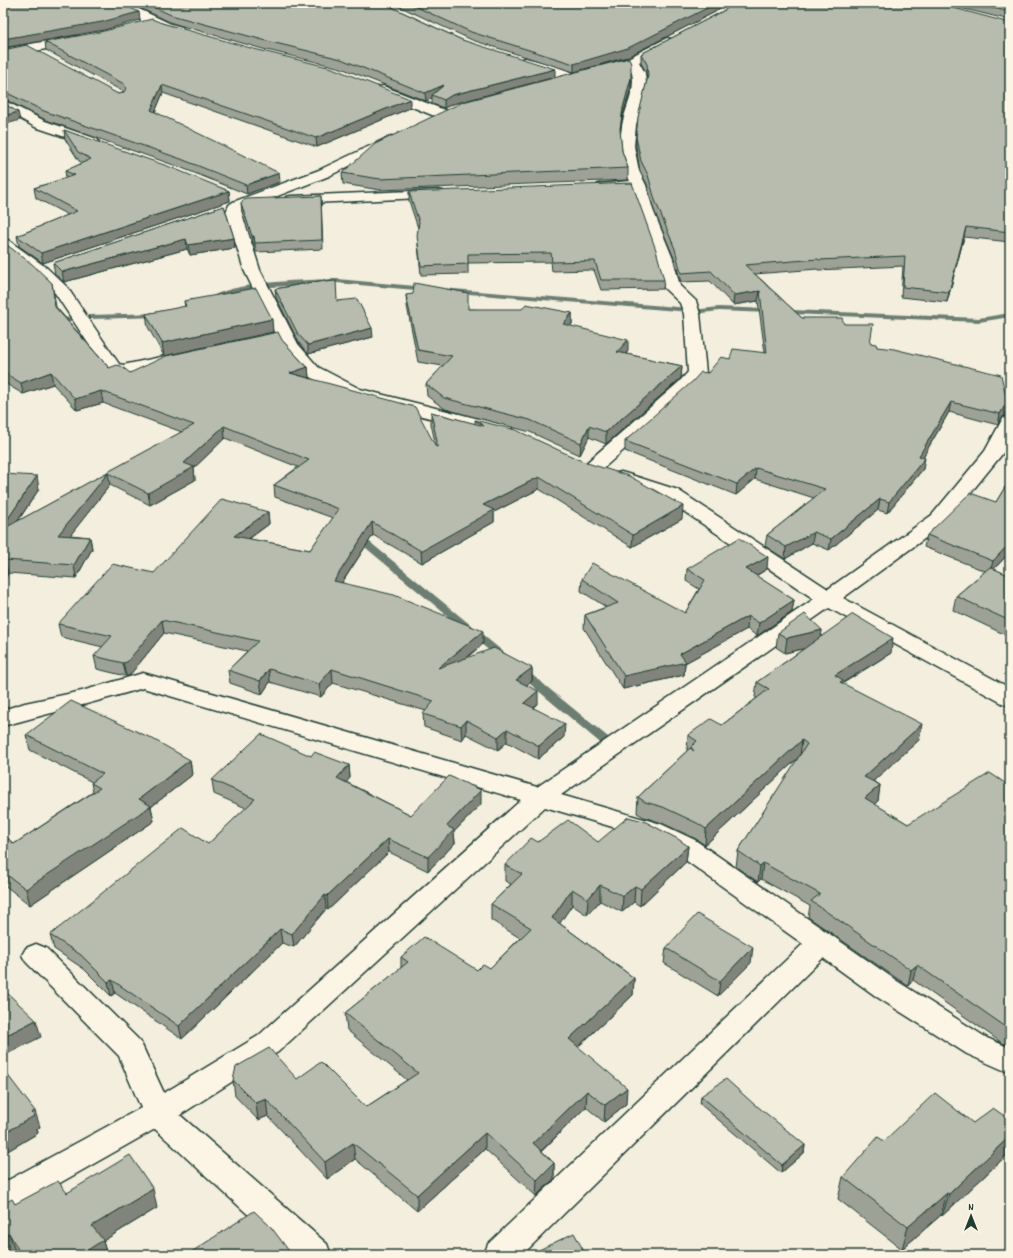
<svg xmlns="http://www.w3.org/2000/svg" width="1013" height="1258" viewBox="0 0 1013 1258" font-family="Dekko,sans-serif">
<rect width="100%" height="100%" fill="#f3eede"/>
<filter id="ink" filterUnits="userSpaceOnUse"><feTurbulence type="fractalNoise" baseFrequency=".025" numOctaves="2"/><feDisplacementMap in="SourceGraphic" scale="8" xChannelSelector="R" yChannelSelector="G"/><feConvolveMatrix kernelMatrix="1 2 1 2 8 2 1 2 1" color-interpolation-filters="sRGB"/></filter>
<g filter="url(#ink)">
<g fill="none" stroke-linecap="round" stroke-linejoin="round">
<path fill="#6c7d72" fill-rule="evenodd" d="M337 279 426 287 430 289 426 291 337 283 256 288 232 294 211 302 207 300C228 281 308 280 337 279Z
M441 288 702 309 719 307 979 318 1010 313V317L979 322 719 311 702 313 444 292 440 290Z
M159 313H162V317L90 319 53 323 49 321 53 319 90 315Z
M357 533 360 534 506 654 507 656 506 658H498L354 538 352 536 354 534Z
M521 668 525 669 619 746 620 749 619 752H611L517 673 516 671Z"/>
<g stroke="#1f3d34" stroke-width="3">
<path id="minor" d="M111 3H126L171 24 182 27 184 30 182 33C166 37 128 13 113 5Z
M75 36 79 37 81 40 79 43 3 57V49Z
M667 38 671 39 673 42 671 45 639 62 645 73 646 84 636 125 634 146 639 171 646 185 653 210 673 259 680 286 696 301 700 314 706 373 691 390 598 473 591 475 584 473 581 469 584 465 679 382 688 372 684 314 680 303 664 288 657 259 639 210 633 190 603 191 598 190 596 187 598 184 630 181C621 164 619 145 622 126 625 106 640 85 629 66L601 74 597 73 595 70 597 67 628 58Z
M526 58C537 61 574 70 579 78L577 81 573 82 522 65 520 62 522 59Z
M383 86 447 111 449 114 447 117H437L378 93 377 90 378 87Z
M3 100 45 121 97 139 99 142 97 145 92 146 35 127 3 109Z
M391 136 396 137 398 140 396 143 329 176 241 210 260 270 298 344 318 367 360 389 511 427 513 431 511 435 504 437 348 397 306 375 281 346 244 270 226 212 229 205 233 202 319 170Z
M438 190 443 191 445 194 443 197 291 204 286 203 284 200 286 197 291 196Z
M3 238 8 240 47 268 67 287 119 364 123 365 175 354 181 355 184 359 181 363 122 376 107 372 55 293 35 274 3 250Z
M1010 416V439L1003 453 946 523 843 598 1010 688V706L1002 703 829 608 561 795 661 824 695 840 897 981 987 1038 1010 1048V1073L967 1054 877 997 823 958 522 1255H484L488 1244 803 944 677 854 643 836 545 807 278 1052 180 1115 327 1244 331 1255H292L155 1129 14 1209 3 1213V1183L141 1108 119 1056 26 962 22 955 26 948 36 944 46 948 140 1041 164 1093 258 1036 521 800 143 688C97 702 50 713 3 726V710L25 703 82 691 143 673 537 787 814 599 664 498 614 482 611 478 614 474 621 472 628 474 678 490 828 589 932 515 985 451 1003 418Z"/>
</g>
<use href="#minor" fill="#fcf5e5" fill-rule="evenodd"/>
</g>
<path fill="#9ea296" stroke="#1f3d34" d="M129 3H383L462 40 555 77 453 104 444 108 432 104V98L426 101 341 68 263 49 172 23Z
M392 3H726L715 12 627 57 579 71 631 78V88L622 118 620 134 622 151 628 168V180L380 190 343 184 342 173 574 72 472 40Z
M940 3H1010V20Z
M725 10 1010 23V242L964 237 947 302 901 297 903 266 818 270 817 269 755 274 802 318 844 324 877 347 1008 405 1006 416 1002 417 998 425 949 412 923 457V469L887 513 878 510 829 550 812 543 785 559 765 546 767 535 814 498 755 479 736 495 625 451V441L708 373 730 359 765 353 758 301 733 305 710 281 681 282 674 258 654 210 647 184 640 171 636 146V137L647 80 646 72 641 63V54Z
M162 23 410 108 317 147 163 93 155 112 280 182 247 194 182 168 46 120 4 99H3V50L118 94 123 93 124 92 46 50 45 42Z
M64 130 229 191 230 201 43 263 19 246 17 236 68 215 36 198 34 188 66 178 65 171 83 163 79 161 65 139Z
M409 192 664 280 663 289 601 290 594 270 552 271 551 262 468 263V274L421 275 418 245V228L409 201Z
M321 196 323 249 256 252 255 245 253 246 242 212 241 203Z
M224 206 234 238 235 248 190 255 187 249 64 282 55 274 53 263Z
M3 242 52 283 56 307 109 368 130 373 282 340 304 364 308 367 309 378 436 447 431 424V412L475 424V420L682 519 632 547 539 489 494 512V522L422 563 373 535 342 583 483 644 466 658 532 668V681L526 685 538 704 534 708 564 737 538 759 507 742 498 750 466 734 462 740 424 727 423 714 426 711 333 683 321 697 270 682 262 694 230 683 228 670 247 651 164 633 129 676H126L97 669 94 656 103 647 61 637 58 624 268 512 269 524 249 539 310 550 333 518 275 497 274 485 298 467 225 438 194 468 195 480 150 505 110 485 70 535 90 537 92 549 76 578 8 573 3 585V474L39 489 18 521 182 432 103 403 77 410 53 384 23 394 3 382Z
M325 280V282L337 301 373 337 308 354 299 343 276 297 275 289Z
M406 295 468 309 572 313V324L570 326 628 351 626 354 682 366 681 378 606 444 589 437 580 455 530 432 445 409 427 396 426 384 443 366 418 362 407 306Z
M184 301 273 332 164 356 148 327 146 314 185 307Z
M1010 479V552L994 569 1010 576V637L953 610 956 596 985 571 924 547 927 535 996 502Z
M687 569H767L756 576 794 600 792 612 757 636 747 629 685 663 684 675 623 689 584 628 585 615 606 607 581 591 582 579 685 613 699 589 686 581Z
M822 630 821 637 891 653 842 684 919 740 873 781 880 785 878 801 874 804 908 824 1008 785 1010 783V1046L1002 1043 913 980 908 986 808 917 810 906 761 879 758 882 736 867 738 851 800 756 705 845 696 839 662 823 644 817 637 813 638 797 687 751 688 735 722 725 757 698 755 697 757 682 805 648 785 653 776 647 778 633Z
M26 735 190 760 192 775 151 807 154 821 30 905 3 884V834L14 844 93 792 91 783 92 782 30 750Z
M311 756 349 765 350 778 346 782 411 815 481 804 454 832 455 843 428 871 389 852 328 910 326 909 294 947 282 943 182 1039 115 993 111 996 84 969 54 949 50 935 208 844 246 808 214 794 212 780Z
M538 842H598L688 846 686 862 640 906 634 902 622 912 600 901 587 915 572 905 559 923 634 978 633 995 578 1047 626 1104 604 1122 586 1107 542 1151 554 1163V1179L536 1196 485 1149 417 1211 355 1159 327 1179 268 1116 258 1120 235 1096 233 1080 297 1079 366 1107 407 1080 347 1030 345 1013 401 968V957L477 970 490 968 520 938 491 920V904L511 884 505 881V865Z
M666 948 751 963 718 996 664 963Z
M3 1069 40 1127 37 1129 38 1133 6 1152 3 1148Z
M701 1096 805 1145 804 1153 781 1173 700 1104Z
M1010 1120V1152L942 1216 941 1215 902 1249 838 1199 843 1177 884 1141 973 1123Z
M67 1193 157 1208 103 1241 107 1255H17L15 1251 3 1255 15 1204Z"/>
<path fill="#81847a" stroke="#1f3d34" d="M717 3H726L715 12 627 57 574 72V64Z
M139 12 140 20 104 30 3 48V39Z
M555 69V77L453 104 444 108V100L452 95Z
M631 78V88L622 118 619 140 620 129 623 108Z
M162 85 163 93 152 119 151 110Z
M444 85 432 95V98L426 101 425 93Z
M410 99V108L317 147 316 138Z
M18 112 20 120 3 125V116Z
M279 173 280 182 247 194 246 185Z
M229 191 230 201 43 263 41 253Z
M966 227 964 237 947 302 949 292Z
M252 236H254L255 245 253 246Z
M234 238 235 248 190 255 188 245Z
M186 239 187 249 64 282 62 272Z
M760 291 758 301 733 305 734 295Z
M572 313V324L563 336V324Z
M272 319 273 332 164 356 162 343Z
M372 328 373 337 308 354V345Z
M628 340V351L617 363V352Z
M682 366 681 378 606 444V432Z
M308 367 309 378 290 373Z
M51 372 53 384 23 394 21 383Z
M101 391 103 403 77 410 75 399Z
M951 402 949 412 917 467 919 456Z
M1008 405 1006 416 1002 417 998 425 1000 414 1004 407Z
M224 426 225 438 194 468 195 480 150 505 148 493 184 463Z
M589 426V437L580 455 581 443Z
M925 458 923 469 887 513 889 502Z
M756 468 755 479 736 495 737 484Z
M108 473 110 485 61 547 58 535Z
M37 476 39 489 3 543V526Z
M539 477V489L494 512V522L422 563 421 551 483 505Z
M880 499 878 510 829 550 831 539Z
M683 506 682 519 632 547 633 535Z
M268 512 269 524 235 548 234 536Z
M372 522 373 535 335 593 334 581Z
M814 532 812 543 785 559 786 547Z
M90 537 92 549 76 578 74 565Z
M1010 543V552L990 573 993 561Z
M768 557 767 569 745 582 746 569Z
M5 560 8 573 3 585V565Z
M794 600 792 612 757 636 759 623Z
M748 616 747 629 685 663 684 675 623 689 624 676 680 654Z
M162 620 164 633 129 676H126L123 663Z
M822 630 820 645 785 653 787 638Z
M483 631V644L439 681 438 668Z
M893 638 891 653 842 683 837 697 835 675Z
M532 668V681L516 693V680Z
M269 669 270 682 262 694 260 681Z
M332 669 333 683 321 697 319 684Z
M538 691V704L524 716V703Z
M466 720V734L462 740 461 726Z
M565 724 564 737 538 759 539 746Z
M922 724 919 740 861 792 864 777Z
M507 729V742L498 750V737Z
M802 740 800 756 705 845 706 829Z
M190 760 192 775 151 807 154 821 30 905 26 889 139 799Z
M349 765 350 778 339 791 337 778Z
M880 785 878 801 862 814 865 798Z
M481 790V804L454 832 455 843 428 871V857L447 826Z
M388 839 389 852 328 910 327 896Z
M688 846 686 862 640 906 641 889Z
M763 863 761 879 758 882 760 866Z
M600 885V901L587 915 588 899Z
M635 886 634 902 622 912 623 896Z
M572 889V905L552 935V918Z
M325 895 326 909 294 947 292 934Z
M280 929 282 943 182 1039 179 1026Z
M753 947 751 963 718 996 720 981Z
M917 965 913 980 908 986 911 970Z
M634 978 633 995 568 1056 569 1039Z
M112 980 115 993 111 996 108 982Z
M36 1020 41 1037 3 1056V1037Z
M627 1088 626 1104 604 1122 605 1105Z
M587 1091 586 1107 533 1159V1143Z
M266 1099 268 1116 258 1120 256 1103Z
M35 1111 40 1127 37 1129 38 1133 6 1152 3 1142V1134L31 1113Z
M485 1133V1149L417 1211V1195Z
M1010 1136V1152L942 1216 949 1194Z
M353 1143 355 1159 327 1179 325 1162Z
M805 1145 804 1153 781 1173 782 1165Z
M554 1163V1179L536 1196 537 1180Z
M153 1189 157 1208 103 1241 107 1255H80L92 1226Z
M947 1193 941 1215 902 1249 908 1227Z
M9 1233 15 1251 9 1255H3V1237Z"/>
<path fill="#b8bcae" stroke="#1f3d34" d="M3 3H120L139 12 102 22 3 39Z
M145 3H383L462 40 555 69 452 95 444 100 432 95 444 85 425 93 341 59 263 40 171 15Z
M408 3H717L628 48 574 64 471 32Z
M735 3H935L1010 23V232L966 227 949 292 903 287 905 256 819 260 818 259 745 265 802 318H842L844 324H873L870 343 876 344 877 347 894 349 1001 375 1008 405 1004 407 1000 414 951 402 919 456 925 458 889 502 880 499 831 539 814 532 786 547 767 535 825 489 756 468 737 484 625 441 693 381 701 372 708 373 721 357 730 359 733 349 767 353 760 291 734 295 711 271 681 273 675 249 655 200 648 175 641 161 636 137 638 117 648 76 647 64 641 54 725 10Z
M973 3H1010V12Z
M152 19 162 23 254 49 332 68 410 99 316 138 162 85 151 110 279 173 246 185 181 159 44 111 3 91V50L27 45 118 94 123 93 126 89 124 84 45 42 104 31Z
M629 58 631 64V78L623 108 620 129 622 151 628 168 380 179 342 173 375 144 463 102Z
M3 103 18 112 3 116Z
M64 130 170 167 229 191 41 253 17 236 77 211 34 188 75 175 65 171 91 159 78 152Z
M632 183 656 250 664 280H601L595 261 552 262 551 253 468 254V264L421 266 417 236 419 222 409 192Z
M321 196 322 240 255 243 254 236H252L241 203 243 200 247 199Z
M224 206 234 238 188 245 186 239 62 272 53 263Z
M3 242 32 264 52 283 55 307 109 368 117 365 121 366 130 373 166 356 278 332 282 340 304 364 308 367 290 373 415 407 436 447 438 446 431 412 484 426 475 420 516 430 584 462 629 476 683 506 633 535 539 477 483 505 494 510 421 551 372 522 334 581 394 595 483 631 438 668 494 648 532 668 516 680 538 691 524 703 565 724 539 746 507 729 498 737 466 720 461 726 423 714 434 701 332 669 319 684 269 669 260 681 228 670 258 641 162 620 127 662 123 663 94 656 112 636 58 624 112 564 154 573 222 499 268 512 234 536 310 550 339 509 274 485 309 460 224 426 184 463 194 467 148 493 108 473 58 535 90 537 74 565 5 560 3 565V529L194 425 101 391 75 399 51 372 21 383 3 372Z
M325 280V282L336 281 337 301 357 299 372 328 308 345 298 334 275 289Z
M414 283 468 293V309H522L526 304 572 313 563 324 628 340 617 352 682 366 606 432 589 426 581 443 530 420 444 398 426 384 452 356 418 350 406 295 413 294Z
M256 288 272 319 162 343 146 314 186 306 184 301Z
M3 474 37 476 3 526Z
M1010 479V543L993 561 927 535 970 493 996 502Z
M739 538 768 557 746 569 794 600 759 623 748 616 680 654 686 662 624 676 585 615 618 603 582 579 592 563 685 613 705 580 687 569Z
M990 567 1010 576V621L956 596Z
M805 614 822 630 787 638 778 633Z
M853 614 893 638 835 675 843 680 840 682 922 724 864 777 880 785 865 798 908 824 990 773 1008 785 1010 783V1028L1006 1027 917 965 911 970 811 901 820 894 763 863 760 866 738 851 807 744 802 740 706 829 697 823 663 807 645 802 638 797 690 748 694 751 691 747 697 741 688 735 711 719 722 725 769 689 757 682Z
M71 701 151 738 190 760 139 799 151 806 26 889 3 872V834L14 844 100 788 91 783 103 774 26 735Z
M261 734 311 756 314 752 349 765 337 778 411 815 449 776 481 790 447 826 454 830 428 857 388 839 327 896 325 895 292 934 280 929 179 1026 112 980 108 982 81 955 50 935 183 828 208 844 255 799 212 780Z
M628 817 644 821 678 839 688 846 641 889 635 886 623 896 600 885 588 899 572 889 552 918 634 978 569 1039 627 1088 605 1105 587 1091 533 1143 554 1163 537 1180 485 1133 417 1195 353 1143 325 1162 266 1099 256 1103 233 1080 236 1067 269 1048 297 1079 321 1062 366 1107 418 1073 345 1013 408 962 401 957 424 937 477 970 483 964 490 968 531 928 491 904 522 874 505 865 531 838 538 842 568 820 598 842Z
M697 914 753 947 720 981 666 948Z
M3 989 36 1020 3 1037Z
M3 1069 35 1111 31 1113 34 1116 3 1134Z
M726 1079 756 1106H757L805 1145 782 1165 701 1096Z
M935 1093 973 1123 993 1108 1010 1120V1136L949 1194 947 1193 908 1227 843 1177 878 1137 884 1141Z
M130 1155 153 1189 92 1226 103 1240 80 1255H21L9 1233 3 1237V1204L12 1199 15 1204 58 1181 67 1193Z
M254 1211 271 1227 292 1255H191L190 1253Z
M574 1233 586 1255H539L537 1251Z"/>
</g>
<rect width="1013" height="1258" fill="none" stroke="#fcf5e5" stroke-width="16"/>
<rect x="8" y="8" width="997" height="1242" fill="none" stroke="#1f3d34" stroke-width="1.5" filter="url(#ink)"/>
<g transform="translate(971 1216)" stroke="#fcf5e5" stroke-width="3" paint-order="stroke">
<path d="M0-3L7 15L0 10L-7 15Z" fill="#1f3d34"/>
<text y="-6" font-size="11" font-weight="bold" text-anchor="middle" fill="#1f3d34">N</text>
</g>
</svg>
